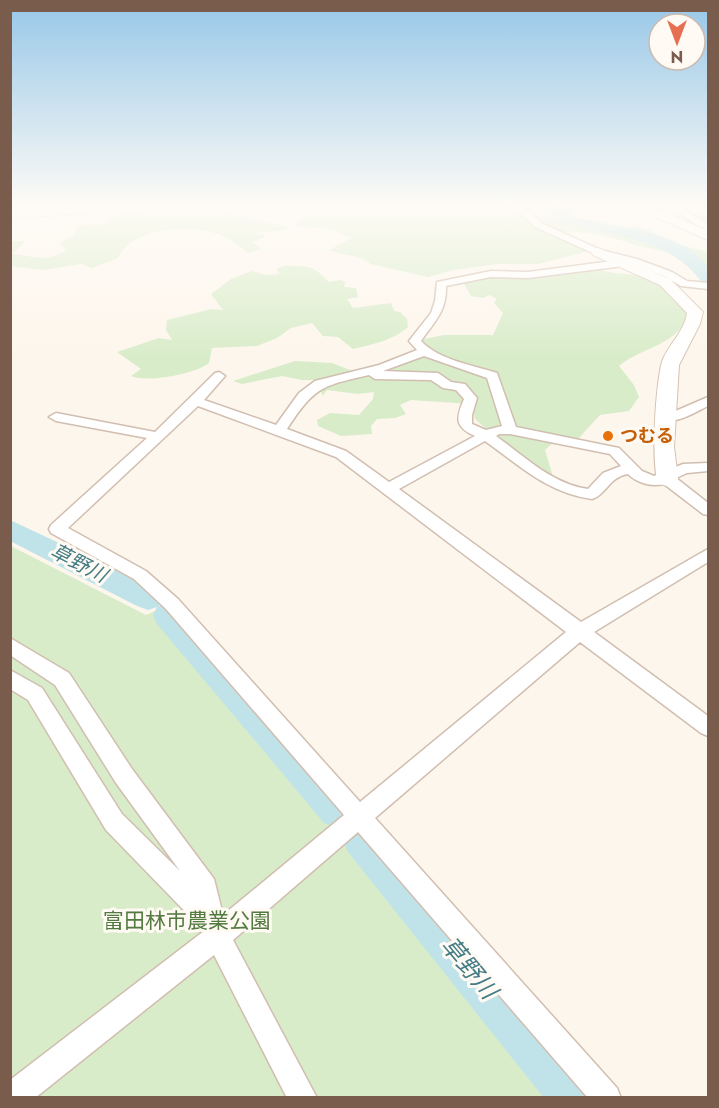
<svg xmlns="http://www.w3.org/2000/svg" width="719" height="1108" viewBox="0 0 719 1108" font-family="Jost,'Noto Sans JP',sans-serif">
<rect width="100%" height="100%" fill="#fdf6ec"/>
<path fill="#d8ecc9" d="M158 205H220L218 207 236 215 289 227 286 230 253 233 265 235 263 238 252 242 261 249 248 253C241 248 233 240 225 237 195 223 133 225 118 258L92 268 81 264 43 270 11 266V241H26L12 254C35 256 44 263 66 251L60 242 75 235 76 226 101 224 111 216 134 210 156 208Z
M315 205H503L530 213 529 207 535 205H566L574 215 568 217C577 224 589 222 600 222 607 223 616 228 623 227 636 226 646 227 658 235L656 239 708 252V284L703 278 705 267C684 252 672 254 648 248 619 241 593 228 563 233L574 244 589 251 538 264H497L453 270 428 277 371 264C360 254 343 256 329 250L352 238 331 229 302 227 292 224 305 217 294 211Z
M651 205H666L679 212H708V222C683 222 672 221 651 205Z
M284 266C309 266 312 264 329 282L340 280 345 282 344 287 356 288 358 297 347 299 353 308 391 303 394 311 400 312 407 319 408 327C392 341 373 344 353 349L338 337 323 336 312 323 291 328 277 338 257 346 212 348 209 363C195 374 148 383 131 376L141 369 117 352 159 338 172 340 166 330 167 320 212 309 223 310 211 294 231 279 252 271 265 275 280 274 276 269Z
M600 269C613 275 623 273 636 275 663 279 672 294 689 312 679 346 643 346 619 366L634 385 639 397 629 411 600 415 578 439 553 443 545 450 554 480 509 449 475 419 471 404 411 400 400 405 406 414 395 418 377 419 371 426 372 434 341 436 318 426 317 420 330 413 359 415 373 399 374 392 358 394 327 390 322 396 321 380H302L282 376 242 384 233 381 295 361 332 363 365 376 425 356 420 343 424 339 444 335H493L503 313 494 303 497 299 489 295 483 298 471 296 463 282 492 275Z
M11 546 146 615 155 611 168 621 217 678 243 712 300 775 451 962 568 1097 11 1098Z"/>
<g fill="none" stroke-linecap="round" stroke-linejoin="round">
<path fill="#bfe3e8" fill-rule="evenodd" d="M550 205H564L569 215C613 229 678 227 708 267V284L702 283C668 234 608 238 557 221Z
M10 520 159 590 163 598 159 606 168 603 179 606 352 797 357 810 352 822 362 818 376 824 594 1080 601 1098H544L348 852 342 838 348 825 338 829 324 823 157 624 153 615 157 607 148 610 137 606 10 541Z"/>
<g stroke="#d1beb0" stroke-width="3">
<path id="street" d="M506 205H517L526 209 541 223 601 250 637 259 672 272 687 281 708 283V289L681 286 664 276 628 262 623 266 528 278 491 277 446 286C447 311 434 322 421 341 439 360 472 365 497 373L516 427 619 448 642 471 654 476 683 464 708 463V471L687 473 676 478 708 503V515L703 514 664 484C651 487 637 483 628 474 609 477 606 495 592 499 548 493 520 466 485 441L399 489 581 622 708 549V562L594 632 708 716V736L701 733 580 642 375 818 617 1088 621 1098H588L358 832 233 940 317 1098H287L214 955 35 1098H10V1080L204 931 106 830 28 700 10 689V670L42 688 122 814 180 871 116 783 55 685 10 655V638L69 673 132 769 214 879 223 915 344 815 166 609 134 579 51 533 49 529 51 525 147 438 56 421 49 417 56 413 155 432 215 373 219 372 225 376 204 400 276 425 299 393 315 381 379 365 417 350 409 341 431 313 435 301 437 282 491 271 528 272 620 260 595 254 535 227 520 213ZM424 356 487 378 502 426 486 430 472 424V415L477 398 465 384 451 382 438 373 383 371ZM369 375 375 379 431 380 443 388 456 390 464 399C456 418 454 427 475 436L389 482 346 451 287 429C315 386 322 386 369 375ZM198 406 336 457 566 632 360 802 178 599 146 571 68 528ZM499 434H510L610 454 621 466 603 473 588 489C552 484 524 456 496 436Z
M668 205H678L708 225V231L695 224Z
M708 397V406C695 412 672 428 659 416L661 413H671Z"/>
</g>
<g stroke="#d6c0b0" stroke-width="2">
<path id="secondary" d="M85 205H112C99 217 31 216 10 217V209Z
M629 205H646L708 231V240Z
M598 248 670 279 703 312 700 324 679 365 674 447 678 479 675 484 667 486 659 484C650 469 656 375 663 359 670 343 685 330 687 313L660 285 593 255 591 252 593 249Z"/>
</g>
<use href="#street" fill="#fff" fill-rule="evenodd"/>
<use href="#secondary" fill="#fff" fill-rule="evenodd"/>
</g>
<linearGradient id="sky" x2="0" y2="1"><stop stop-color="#97c7e8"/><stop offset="0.57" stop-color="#fefbf6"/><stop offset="1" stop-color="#fefbf6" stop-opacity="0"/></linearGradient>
<rect width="719" height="360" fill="url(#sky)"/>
<circle fill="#e8710a" stroke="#fffaf3" stroke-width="2" cx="608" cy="436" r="6"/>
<g text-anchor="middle" stroke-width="6" stroke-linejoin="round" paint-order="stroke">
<g font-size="18" font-weight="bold" fill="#c56008" stroke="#fffaf3" text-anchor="start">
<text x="620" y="442">つむる</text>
</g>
<g font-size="20" font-style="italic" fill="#437c86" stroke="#fffaf3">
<text transform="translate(79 563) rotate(27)" y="7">草野川</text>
</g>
<g font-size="21" fill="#537a41" stroke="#fffaf3">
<text x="187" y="928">富田林市農業公園</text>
</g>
<g font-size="24" font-style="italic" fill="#437c86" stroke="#fffaf3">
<text transform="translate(469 968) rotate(50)" y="8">草野川</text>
</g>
</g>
<rect width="719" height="1108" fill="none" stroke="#7a5c4d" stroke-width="24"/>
<g transform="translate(677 42) rotate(180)"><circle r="28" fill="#fffaf3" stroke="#cabbb1" stroke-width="1.5"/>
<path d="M0-4.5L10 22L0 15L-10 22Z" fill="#e76f51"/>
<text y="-9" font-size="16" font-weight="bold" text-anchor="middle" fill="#7a5c4d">N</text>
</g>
</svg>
